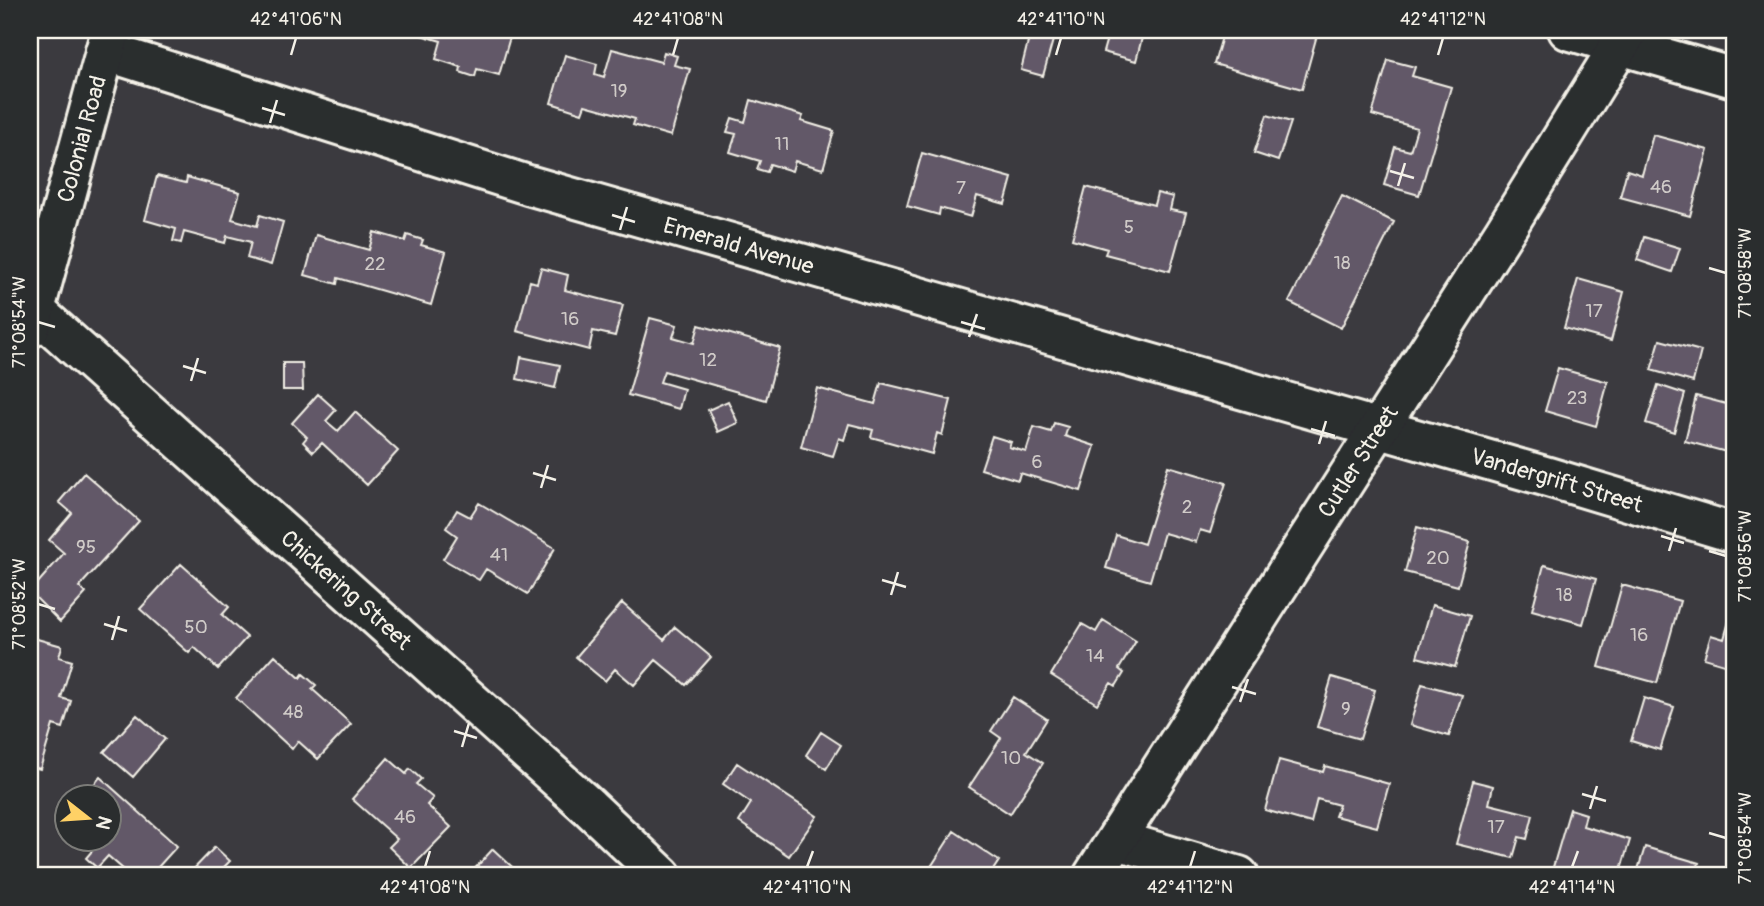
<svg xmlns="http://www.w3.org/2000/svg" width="1764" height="906" viewBox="0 0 1764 906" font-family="Pangolin,sans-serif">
<rect width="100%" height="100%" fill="#3b3a3f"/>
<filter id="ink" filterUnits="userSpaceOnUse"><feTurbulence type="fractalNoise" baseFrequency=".0143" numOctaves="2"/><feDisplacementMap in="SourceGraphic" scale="14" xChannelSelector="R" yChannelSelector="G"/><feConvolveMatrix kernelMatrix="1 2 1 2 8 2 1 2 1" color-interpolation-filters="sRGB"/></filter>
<g filter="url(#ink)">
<path fill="#625867" stroke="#f4f1e8" stroke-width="2" d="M404 30H512L499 75 477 69 475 77 460 72 461 67 436 59 441 41Z
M1105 30H1144L1136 61 1103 52 1109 31Z
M1224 30H1299L1317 35 1302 89 1214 64Z
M1030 34 1053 40 1043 76 1021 70Z
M612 49 661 62 664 52 677 56 674 65 690 69 671 136 633 125 635 119 585 105 582 113 551 103 565 55 597 64 595 74 604 77Z
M1388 60 1415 67 1412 76 1451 87 1419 195 1384 185 1395 147 1410 151 1417 128 1372 115Z
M751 100 803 116 801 121 834 131 823 169 795 161 792 171 770 164 767 172 757 169 760 161 730 152 736 134 727 132 732 118 745 122Z
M1267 115 1291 122 1278 161 1254 153Z
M1653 135 1708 150 1690 216 1620 197 1627 170 1642 175Z
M922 153 1012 178 1005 204 977 196 971 217 940 208 939 215 907 206Z
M157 176 186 183 187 177 240 192 232 219 257 226 260 215 283 222 271 265 247 258 251 242 227 236 225 243 184 232 181 243 173 241 176 229 145 220Z
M1086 187 1154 205 1157 193 1173 197 1170 210 1186 213 1170 271 1105 254 1107 249 1072 239Z
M1734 195V221L1727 219Z
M1342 196 1394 222 1341 328 1289 302Z
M374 232 405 241 407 235 423 240 421 245 446 252 431 305 338 278 337 284 305 275 316 235 369 250Z
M1644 237 1680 248 1672 272 1637 260Z
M541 268 568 275 565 290 623 305 615 336 593 331 589 350 517 331 530 281 537 283Z
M1578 279 1624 292 1611 341 1564 328Z
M650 318 677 325 673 337 694 343 699 325 780 348 766 400 664 371 660 382 684 389 679 409 628 395Z
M1660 340 1701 351 1693 382 1651 370Z
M521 357 560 365 555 388 517 379Z
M283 363H302L303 390H283Z
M1558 368 1608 382 1596 426 1545 411Z
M881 383 951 400 942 435 937 433 932 454 871 437 873 430 849 424 844 440 839 438 833 456 801 447 817 388 875 404Z
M1658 385 1685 394 1674 432 1646 423Z
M318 394 336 410 326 421 338 431 355 412 398 451 367 485 322 443 313 452 303 442 307 437 292 423Z
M1696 396 1734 406V454L1685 441Z
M728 401 738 423 718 432 708 410Z
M1054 423 1068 427 1065 436 1095 446 1081 491 1020 473 1018 480 981 469 992 436 1011 442 1009 447 1026 452 1034 427 1051 432Z
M1168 466 1226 483 1210 533 1200 530 1196 542 1164 533 1150 581 1106 568 1116 535 1144 544Z
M84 473 139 521 79 587 86 593 60 622 30 592 64 553 49 540 72 513 59 502Z
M479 503 555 548 528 594 486 569 479 580 443 559 457 536 446 528 457 510 470 517Z
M1417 527 1470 542 1458 586 1405 572Z
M181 564 229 607 222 615 247 637 218 669 194 647 189 653 140 609Z
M1544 565 1596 579 1583 624 1532 610Z
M1622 585 1680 601 1657 683 1599 667Z
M622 603 664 640 675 627 711 657 686 685 656 660 634 685 615 669 605 681 576 657Z
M1432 605 1470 616 1455 667 1417 657Z
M1103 620 1136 641 1119 669 1124 673 1116 686 1111 683 1097 704 1051 675 1082 624 1096 632Z
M1729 621 1734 623V667L1704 658 1711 635 1724 639Z
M30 637 62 646 59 657 72 661 61 698 71 701 63 728 53 725 40 769 30 766Z
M275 655 300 678 303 674 316 685 312 689 351 724 318 759 298 741 292 749 236 698Z
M1332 677 1375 690 1360 739 1317 727Z
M1422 684 1462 695 1449 736 1410 725Z
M1013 697 1047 719 1026 752 1043 763 1010 814 969 787 1001 738 991 731Z
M1644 698 1674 707 1660 750 1631 741Z
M137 715 165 739 133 777 104 752Z
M821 732 841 745 826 769 806 755Z
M388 758 406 774 410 769 421 779 416 784 433 798 427 805 451 827 411 868 389 847 397 839 352 799Z
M1279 760 1323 772 1325 766 1389 784 1377 827 1335 816 1339 805 1317 799 1311 823 1265 810Z
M737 763 817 816 789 856 739 822 751 803 723 784Z
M100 777 177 846 150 876H131L108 856 97 868 86 858 92 851 80 839H108V797H90L86 794Z
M1473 781 1493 786 1489 804 1533 815 1527 839 1519 837 1513 858 1456 844Z
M1570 809 1586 814 1583 826 1630 840 1619 876H1560L1551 874Z
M954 831 999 861 989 876H925Z
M215 847 230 861 215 876H187Z
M1645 847 1699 863 1695 876H1636Z
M493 849 522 876H468Z"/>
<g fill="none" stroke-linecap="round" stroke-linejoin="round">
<g stroke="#f4f1e8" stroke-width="44">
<g id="street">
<path d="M1568 30 1734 78"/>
<path id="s1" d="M105 51 528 185 1548 477 1734 533"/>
<path id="s2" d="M30 306 589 807 662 876"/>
<path id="s3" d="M30 328 111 30"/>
<path d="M1117 840 1239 876"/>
<path id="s4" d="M1093 876 1504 232 1629 30"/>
</g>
</g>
<use href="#street" stroke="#2a2d2e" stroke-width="38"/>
</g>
</g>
<path fill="none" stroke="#f4f1e8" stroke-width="2.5" d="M291 55 296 38M673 55 678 38M1056 55 1061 38M1438 55 1443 38M262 108 285 115M270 123 277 100M1390 171 1414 178M1398 186 1405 163M612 215 635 222M620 230 627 207M1709 268 1726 273M38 322 55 327M961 322 985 329M969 337 977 314M183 366 206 373M191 381 198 358M1311 429 1335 436M1319 444 1326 421M533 473 556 480M541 488 548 465M1661 536 1684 543M1669 551 1676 528M1709 551 1726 556M882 580 906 587M891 595 898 572M38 604 55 609M104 624 127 631M112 640 119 616M1232 687 1256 694M1240 702 1248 679M454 731 477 738M462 747 469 723M1582 794 1606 801M1590 809 1597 786M1709 833 1726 838M425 867 430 851M807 867 813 851M1190 867 1195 851M1572 867 1578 851"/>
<g text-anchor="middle" stroke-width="5" stroke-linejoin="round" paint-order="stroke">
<g font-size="19" fill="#d0cbc8">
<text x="619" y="97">19</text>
<text x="782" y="150">11</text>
<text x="1661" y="193">46</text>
<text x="961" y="194">7</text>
<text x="1129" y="233">5</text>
<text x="1342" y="269">18</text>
<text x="375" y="270">22</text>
<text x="1594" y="317">17</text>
<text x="570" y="325">16</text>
<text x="708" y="366">12</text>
<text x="1577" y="404">23</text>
<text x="1037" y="468">6</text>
<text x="1187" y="513">2</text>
<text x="86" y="553">95</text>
<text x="499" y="561">41</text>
<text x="1438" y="564">20</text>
<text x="1564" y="601">18</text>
<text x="196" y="633">50</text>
<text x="1639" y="641">16</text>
<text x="1095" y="662">14</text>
<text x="1346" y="715">9</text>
<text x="293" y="718">48</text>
<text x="1011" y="764">10</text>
<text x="405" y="823">46</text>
<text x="1496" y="833">17</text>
</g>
<g font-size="23" fill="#f4f1e8" stroke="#2a2d2e">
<text dy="8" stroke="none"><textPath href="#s3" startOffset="196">Colonial Road</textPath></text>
<text dy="8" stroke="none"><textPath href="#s1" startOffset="663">Emerald Avenue</textPath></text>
<text dy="8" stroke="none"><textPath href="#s4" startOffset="492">Cutler Street</textPath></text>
<text dy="8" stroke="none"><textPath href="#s1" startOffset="1514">Vandergrift Street</textPath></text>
<text dy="8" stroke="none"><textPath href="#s2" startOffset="425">Chickering Street</textPath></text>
</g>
</g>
<rect width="1764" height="906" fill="none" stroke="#2a2d2e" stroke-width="77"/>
<g transform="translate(88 818) rotate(107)"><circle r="33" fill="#2a2d2e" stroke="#7b7b78" stroke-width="2"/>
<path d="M0-5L12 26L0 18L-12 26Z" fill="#ffd166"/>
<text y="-10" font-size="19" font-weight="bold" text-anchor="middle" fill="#f4f1e8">N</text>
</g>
<rect x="38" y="38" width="1688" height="829" fill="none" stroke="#f4f1e8" stroke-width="2.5"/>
<g font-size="18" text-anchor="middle" fill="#f4f1e8">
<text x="296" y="25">42°41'06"N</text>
<text x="678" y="25">42°41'08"N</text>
<text x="1061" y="25">42°41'10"N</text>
<text x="1443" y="25">42°41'12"N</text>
<text transform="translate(1745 273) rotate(-90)" y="6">71°08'58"W</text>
<text transform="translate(19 322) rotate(-90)" y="6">71°08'54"W</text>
<text transform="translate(1745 556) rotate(-90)" y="6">71°08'56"W</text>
<text transform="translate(19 604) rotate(-90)" y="6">71°08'52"W</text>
<text transform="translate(1745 838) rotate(-90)" y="6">71°08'54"W</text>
<text x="425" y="893">42°41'08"N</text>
<text x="807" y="893">42°41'10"N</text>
<text x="1190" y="893">42°41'12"N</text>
<text x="1572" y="893">42°41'14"N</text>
</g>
</svg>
